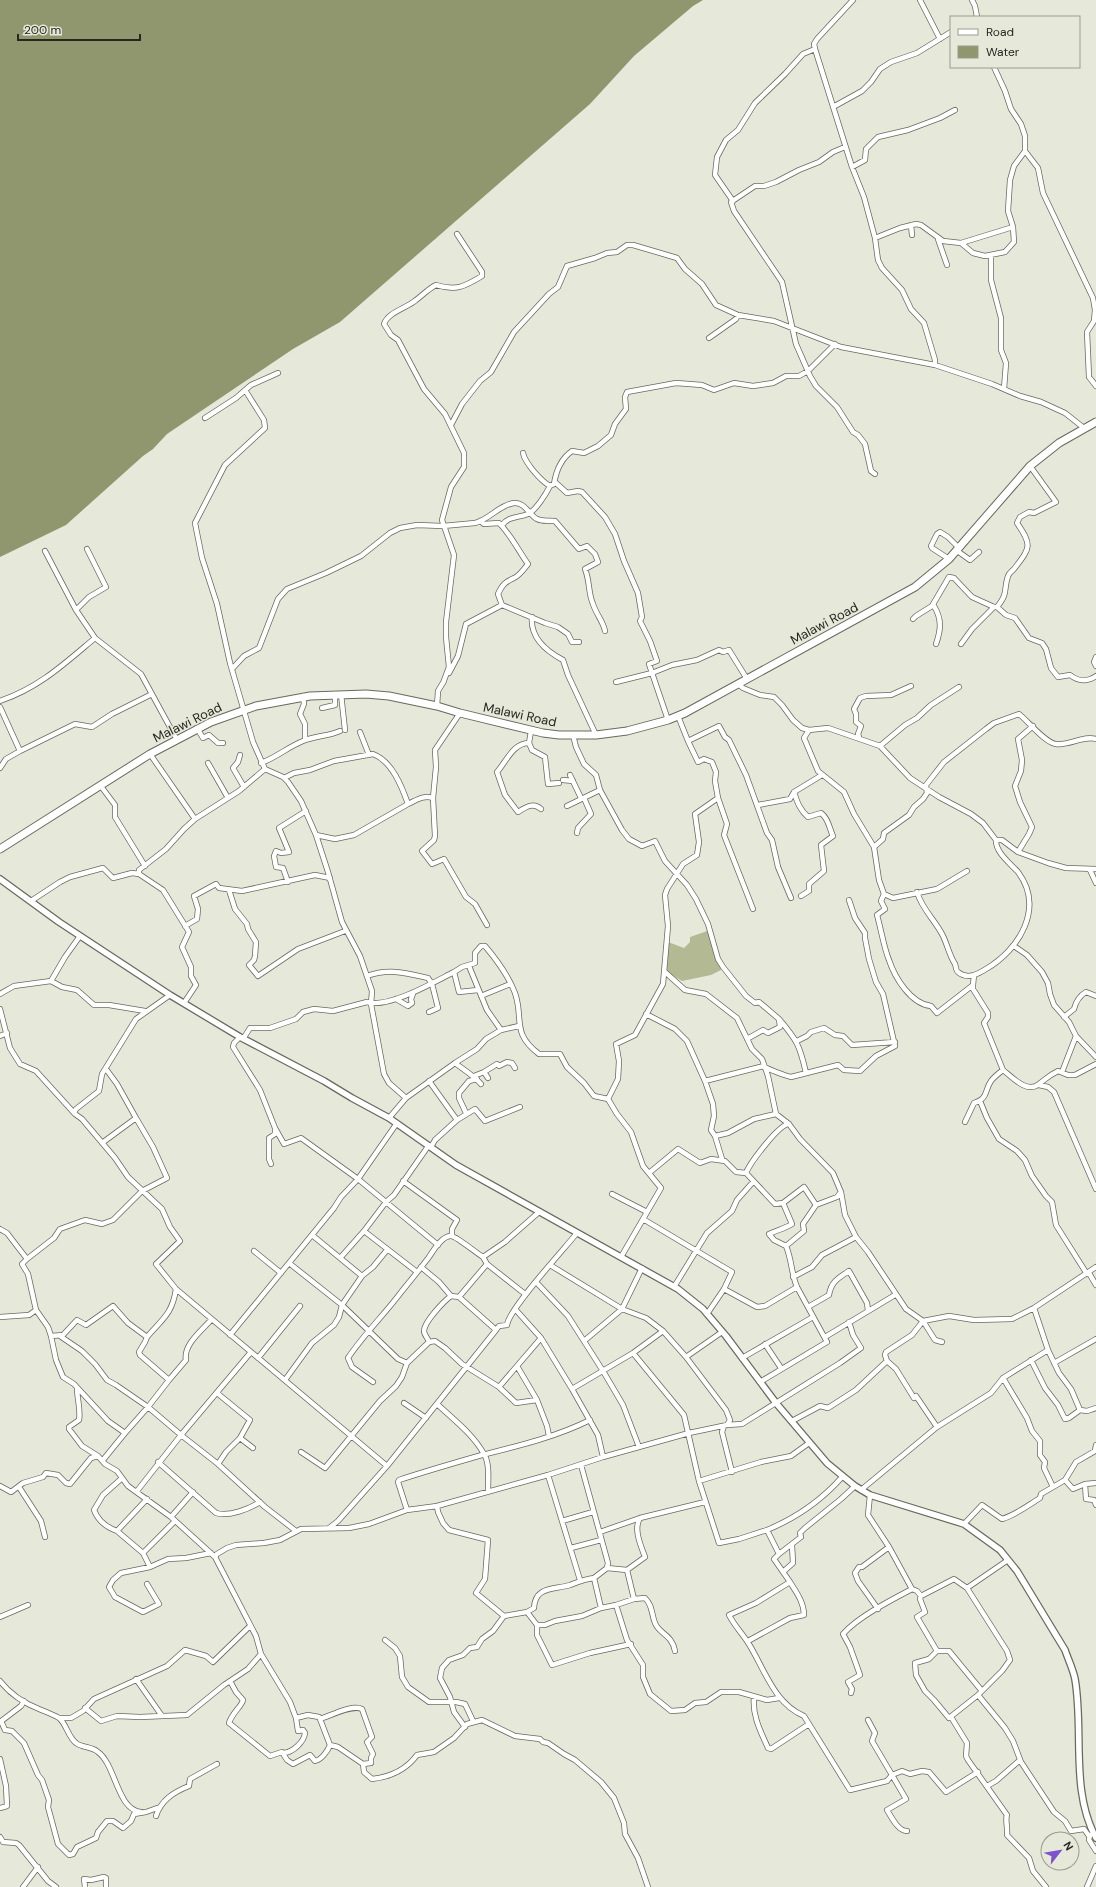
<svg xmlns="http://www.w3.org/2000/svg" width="1096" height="1887" viewBox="0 0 1096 1887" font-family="'DM Sans',sans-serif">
<rect width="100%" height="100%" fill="#e6e9d9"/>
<path fill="#b3ba93" d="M710 930 721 970 711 975 682 981 667 972 668 942 684 948 690 942V937Z"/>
<path fill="#90976e" d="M0 0H703L693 6 634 56 590 104 340 322 293 349 167 434 153 449 143 456 66 525 0 557Z"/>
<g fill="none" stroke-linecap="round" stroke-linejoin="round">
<g stroke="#676a5c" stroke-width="6">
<path id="minor" d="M853 0 817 39 814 44 815 49 852 167 864 197 875 238 878 260 882 268 902 290 911 309 924 323 935 360V365
M920 0 940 39
M972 0 975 6 977 17
M833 107 862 91 871 82 880 69 891 62 917 53 951 32
M845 147 833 152 819 162 799 170 776 182 764 186H755L731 202 734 211 782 282 796 344 810 376 816 386 837 407 853 432 858 435 865 444 871 471 875 474
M1025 151 1038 168 1043 193 1093 298 1095 310 1094 321 1087 332 1089 377 1096 386
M852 167 865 160 866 149 878 137 908 130 940 118 955 110
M733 201 715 175 717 157 726 140 738 130 755 103 785 74 803 54 815 49
M911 225 912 235
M875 238 900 228 916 224 921 225 943 241 961 243 973 253 985 256 1005 252 1014 242 1013 227 1008 211 1010 180 1014 166 1025 151V136L1021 124 1011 109 1005 91 994 67
M938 239 947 265
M961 243 1013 227
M991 256V280L1001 318V350L1006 363 1004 389
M709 338 736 319 738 315
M245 390 264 420 265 428 225 465 195 523 202 558 217 604 230 663 253 742 265 769 283 777 288 782 301 801 316 835 328 872 342 922 360 956 372 991 371 1004 384 1074 389 1083 406 1098
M205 418 236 398 251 385 278 373
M451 425 462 404 480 381 491 372 514 332 549 294 558 287 567 266 595 258 607 253 617 252 627 245H633L677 258 685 269 702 284 716 305 738 315 774 321 841 347 935 365 992 384 1020 396 1041 402 1065 413 1084 428
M523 453C525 463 541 481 550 486L556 483 567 493 578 491 582 492 605 517 615 534 624 561 638 593 642 617 640 621 650 641 657 661 649 664 652 673 672 665 697 660 719 650 723 652 729 650 747 679
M554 484C556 471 562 458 572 451L584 453 598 446 611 435 615 424 626 409 625 397 627 392 676 383 702 385 714 390 734 383 753 386 773 383 786 376H799L808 371 835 344
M480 521 484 524 499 523C511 535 518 550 528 564 525 568 519 576 514 578 505 582 502 585 498 594L502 605
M502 525C509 516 518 518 528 514 536 510 546 494 550 486
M956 550 970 560 979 552
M45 551 76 610 95 638 141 674 177 740
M949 559 932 548 931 546 937 534 940 532 948 537 959 548
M932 606H934C942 619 941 630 936 644
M997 607 1006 615 1015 618 1029 638 1042 643 1046 649 1051 668 1058 677 1070 675C1079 682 1087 682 1096 676
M76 610 89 597 106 587 87 549
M532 617C530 637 546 651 563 660L568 675 596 735
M913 619 916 616 932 606 949 577 954 578 972 597 994 607H997C1009 592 1003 591 1008 576 1009 573 1012 571 1014 569 1030 548 1033 546 1017 523L1020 517 1029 512 1034 513 1056 502 1030 466
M961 644 972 629 994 607
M1096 657 1094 662 1096 666
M232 669 244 656 259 648 278 599 287 589 326 573 361 556 390 533 400 528 417 525 443 526 475 523C490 519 499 505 514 503 525 502 529 515 537 519 543 522 548 520 555 521L579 549 587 546 595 554 598 562 585 569C590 581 588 593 593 604 596 614 603 621 605 631
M449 673 458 656 466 624 502 605 545 623 558 627 568 634 572 642H579
M616 682 652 673 668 720
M443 683 449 667 446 637V622L454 555 442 520 451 487 464 467V453L445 414 424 389 398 340 391 335 384 324C388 312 407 308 416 300 423 295 428 289 436 285 456 291 464 287 482 276V272L457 234
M738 684 743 688 760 695 774 697 782 705 793 720 802 728 809 730 828 728 880 746 910 778 939 797 971 814 983 823 996 840H1002L1018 852 1048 863 1066 868 1096 869
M341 694 345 730
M303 696 304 704 300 714 305 724V740
M0 701C40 687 64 664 95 638
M437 706 438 691 444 681
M0 707 20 751
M322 708 335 705V694
M460 713 435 750 436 767 433 798 435 836 434 840 422 851 432 864 444 859 466 897 475 904 487 925
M678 716 688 741 719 726 725 737 729 740 746 775 767 833 772 840 778 867 791 898
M197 728 203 738 209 735 218 743H223
M809 730 804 738 818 771 844 792 854 814 874 847 879 880 884 894 881 901 885 909 877 915C881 929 884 948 889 960 895 978 911 1004 931 1006L937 1013 973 985 974 975
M531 731 529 743C513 743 506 762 497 772L505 795 518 812C526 807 533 802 541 809
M360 732 369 755
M573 735 576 747 584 764 596 775 600 790 622 830 629 839 642 846 655 841 665 861 687 885 696 899 708 924 718 959 723 967 746 996 755 1003 759 1002 779 1019 780 1027 768 1033 763 1030 747 1039
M859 737 858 734 861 726 856 722V714L854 709 860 698 866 696 891 695 911 686
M688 741 698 762 704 759 712 762 716 772 715 781 718 798 727 824 724 835 753 909
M529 743 532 750 545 757 548 784 559 783
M880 746 905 725 917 718 931 705 959 687
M150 754 195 819
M240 755 238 762 233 768 244 787
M208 763 228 798
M261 763C277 757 288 747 303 741 315 736 329 736 340 731
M0 768 6 759 20 751 75 724 92 727 112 714 152 694
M570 775 581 798
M284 778 294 773 310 770 334 761 373 754C392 761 402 787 408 804 417 800 423 795 433 798
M563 780 573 781
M100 785 115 805V817L145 866
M794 792C797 802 800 810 808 817L821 813C829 819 829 828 833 836L821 845 824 871 809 884V891L801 896
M758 805 790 799 794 792 822 775
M567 806 600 790
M577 833 578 828 591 814 584 798
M316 835 335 839 354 835 408 804
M874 847 883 839 884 833 909 815 914 807 923 799 927 793 926 785 944 762 986 729 994 723 1019 714C1028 721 1045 743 1056 744 1069 746 1084 735 1096 739
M1018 852 1029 834 1032 827 1020 802 1015 786 1021 771 1022 760 1018 739 1033 726
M1090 870 1096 883
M139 874 163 890 189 932 182 947 191 967V976L196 985 184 1003
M288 882 283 868 276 867 274 856 276 851 281 853 289 852 279 828 306 811
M229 890 235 909 247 924 248 929 256 942 255 956 254 960 249 965 258 976 298 949 345 931
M917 892C922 909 934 919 942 934 947 943 949 955 955 964 956 967 956 971 958 972 967 980 978 974 986 969 1019 950 1045 908 1018 872 1011 864 995 852 996 840
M884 894 893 898 937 889 967 871
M31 901 60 882 70 877 103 868 113 878 132 873 139 874V870L166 849 184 829 195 819 239 791 265 769
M185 926 197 919 198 909 194 896 216 884 219 888 242 891 315 875 330 878
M1014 946 1027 955 1042 972 1048 983 1050 994 1054 1005 1069 1022 1076 1036 1096 1057
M469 966 487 1010 501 1030
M665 972 685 990 706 994 737 1018 752 1049 762 1059 768 1076 776 1114 789 1124 800 1139 833 1173 841 1192 845 1215 856 1237 868 1252 906 1309 923 1321 935 1340 942 1342
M367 976C389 968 406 973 428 978L432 984 438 1008 429 1012
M51 981 65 957 80 936
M973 985V989L988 1013V1017L984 1023 1003 1070
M478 990 459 992 454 972 462 967 475 963V953L481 946H485C496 959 509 977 515 993 524 1019 511 1033 539 1054H560L567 1067 584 1083 594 1096 608 1099 617 1114 631 1132 643 1166 661 1188 621 1257
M0 994 14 986 51 981 62 987 77 990 94 1005H109L145 1011
M481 996 510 984
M396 999 408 1006 412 1003 411 999 413 994
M0 1009 10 1048 20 1064 36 1071 75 1114 82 1119 115 1158 128 1177 162 1209 170 1227 180 1241 156 1264 176 1289 387 1466
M646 1014 675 1029 687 1041 705 1081
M1064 1017 1074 1009C1076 1001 1079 996 1086 992L1096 996
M779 1019C797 1040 800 1046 806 1073
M0 1036 7 1033
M240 1037 234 1043 233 1047 260 1090 275 1128V1134L269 1138V1159L271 1164
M243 1039 250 1028H270L296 1019 303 1012 314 1009 333 1011 367 1002C388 1009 434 982 454 972
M797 1041 807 1036 811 1032 824 1028 835 1035 843 1036 852 1045 895 1042
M455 1063C464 1070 473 1075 481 1084
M484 1072 497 1064 499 1066 507 1062 512 1063 515 1068
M1062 1072 1076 1036
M474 1076 484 1072 488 1078
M429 1081 457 1120 475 1109 485 1121 520 1107
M1039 1085 1048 1087 1054 1092 1096 1189
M608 1099 618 1079 619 1061 616 1044 635 1035 663 984 668 926 665 895 667 889 683 864 697 855 699 842 695 814 718 798
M980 1101 987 1118 999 1139 1017 1151 1025 1160 1032 1176 1046 1196 1052 1202 1056 1225 1087 1274
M74 1113 76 1109 99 1091 102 1074 136 1019 170 995
M466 1113 459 1098V1093L469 1081 477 1079
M389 1118 406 1098 455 1063 477 1049 486 1039 501 1030 519 1026
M965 1122 974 1103C989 1098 984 1091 991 1081 994 1077 999 1073 1003 1070 1012 1077 1027 1094 1039 1084 1047 1078 1048 1076 1058 1071L1068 1075H1075L1096 1064
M275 1128 284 1144 301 1138 358 1179 438 1245
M715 1136 728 1133 754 1119 776 1114
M102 1143 136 1118 117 1084 106 1069
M431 1147 435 1140 457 1120
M722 1159 715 1136 711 1130 714 1116 713 1104 705 1081 764 1066C766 1069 787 1076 791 1077L838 1065 844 1070 860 1071 876 1056 895 1046 883 994 876 982 869 959 865 938V933L855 918 849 900
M649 1173 678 1149 700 1163 711 1159 725 1161 736 1172 746 1173 775 1204 783 1203 804 1187 816 1205 837 1197 841 1192
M746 1173C750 1163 779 1124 789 1124
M403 1181 457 1220 452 1229V1236
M612 1194 647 1212
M783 1203 792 1224C784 1229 777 1230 769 1234L774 1240 786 1246
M643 1219 732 1272 724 1289 707 1314
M0 1229 7 1233 27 1259 22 1264 28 1274 36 1310 48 1327 51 1336 56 1360 63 1377 74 1384 108 1421 125 1433 148 1407 181 1435 137 1491
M364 1231 417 1272
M312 1235 362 1276 373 1267 387 1250
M254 1251 281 1273
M341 1257 364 1231 386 1202 394 1195 429 1145
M27 1259 54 1238 60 1229 85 1220 102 1224 113 1220 142 1191 167 1178 153 1147 136 1118
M289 1263 342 1305 398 1359 407 1363
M487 1264 525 1294
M550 1265 622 1309 646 1318 663 1331 686 1357 726 1410 730 1420 727 1425
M421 1267 439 1282 451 1296 459 1297 487 1264 483 1257 505 1242 539 1212
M1096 1267 1034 1308 1048 1350 1059 1373 1071 1389 1080 1410 1087 1411 1096 1408
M1089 1273 1096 1285
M793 1277 812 1267 822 1255 856 1237
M536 1282 568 1316 603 1371 623 1405 639 1447
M674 1287 707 1233 732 1211 737 1200 753 1182
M797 1287C791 1273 792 1260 786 1246L804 1231 803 1224 816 1205
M724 1289 757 1307 765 1306 797 1287 827 1342 760 1382
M459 1297 496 1330
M808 1307 829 1295C831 1282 838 1278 849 1271L867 1303 868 1311
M515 1309 541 1338 572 1389 598 1435 603 1457
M0 1317 29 1315 36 1310
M230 1335 334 1208 341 1197 358 1179 397 1123
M51 1336 63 1335 77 1320 86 1325 113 1306 128 1323 147 1337 145 1342 139 1352 140 1355 169 1380
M60 1336 82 1351 95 1364 107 1380 116 1385 148 1407 169 1380 186 1360C183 1345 202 1330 211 1320
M147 1337C162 1319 172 1315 176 1289
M825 1337 895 1295
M584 1341 622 1309 642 1268
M429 1342 435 1341 445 1348 462 1364 499 1387 516 1403 537 1400 547 1426 549 1436
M765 1344 781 1368
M1048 1350 1003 1378 1027 1418 1032 1431 1040 1441V1455L1045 1462 1044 1468 1053 1487
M251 1352 181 1435 218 1464 265 1507 296 1531
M633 1353 684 1415 699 1481 719 1543 739 1539 767 1530 779 1554 774 1559 790 1582 756 1603 729 1615C734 1625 741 1632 747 1641 764 1667 773 1703 804 1716L850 1790 887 1781 892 1775 872 1741 875 1733 868 1720
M686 1357 722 1332
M258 1358 300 1306
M742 1358 813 1317
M1031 1360 1045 1388 1058 1405 1065 1419 1069 1418 1080 1410
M887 1361 885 1355 886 1352 912 1335 923 1321 949 1316 974 1320 1012 1319 1034 1308
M1054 1363 1096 1339
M517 1366 537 1400
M285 1380 312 1343 334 1325 339 1317 342 1305 362 1276
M373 1382 352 1367 348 1358C364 1334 385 1314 402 1291 411 1280 420 1269 429 1257 433 1251 441 1237 450 1236 455 1235 475 1252 483 1257
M499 1387 541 1338
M77 1388C77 1398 81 1411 79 1420L69 1427V1429L82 1446 98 1456
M572 1389 633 1353 663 1331
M217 1393 250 1420 240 1438 226 1452 218 1464
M404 1403 426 1418
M437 1404C453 1419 473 1434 484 1454 490 1464 488 1479 488 1491
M792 1421 820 1406 828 1408 856 1390 887 1361 896 1369 914 1398 916 1396 937 1427
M724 1426 722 1432 732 1472
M240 1438 253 1448
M301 1452 325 1468 380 1401 396 1386 402 1377 407 1363 429 1342C428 1338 424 1335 424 1331 424 1322 444 1301 451 1296
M103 1460 125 1433
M158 1462 216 1513C229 1517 249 1509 260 1502
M548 1475 580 1580
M121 1479 103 1495 94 1510C98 1521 106 1527 117 1531L147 1499
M1065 1480 1076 1462 1095 1451 1096 1445
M699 1481 761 1462 791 1456 809 1443
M1085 1484 1086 1499 1094 1500 1096 1505
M0 1486 11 1492 23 1483 43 1477 46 1473 58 1475 66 1483 70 1484 91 1458 98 1456 105 1464 117 1471 128 1486 171 1517 215 1557 256 1636 261 1654 290 1702 296 1718 298 1731 303 1730 305 1733C304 1742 293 1752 284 1753
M19 1487 41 1521 45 1537
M861 1490 937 1427 991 1393 1003 1378
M870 1495 868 1515 889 1547
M437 1506 438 1512 443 1523 449 1530 488 1540 485 1579 476 1593 504 1616 527 1612 537 1625H545L555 1621 582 1616 601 1608 594 1578 607 1568 608 1563 581 1465
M407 1510 398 1482 399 1480C426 1471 454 1463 482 1455 518 1446 556 1437 590 1420
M171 1517 193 1492
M640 1518C633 1529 641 1546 645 1557L627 1570 634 1599 645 1598C653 1606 651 1613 655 1623 659 1634 672 1634 675 1651
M562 1521 593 1512
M964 1524 982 1505 1002 1519C1016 1515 1027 1506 1040 1498L1041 1494 1065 1480 1073 1489 1085 1484 1096 1483
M329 1528 338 1521 387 1466 496 1330 499 1326 507 1325C508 1310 565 1248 577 1233
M767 1530C796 1518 822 1500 843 1476
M117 1531 143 1553
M600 1532 640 1518 705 1502
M571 1548 601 1540
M779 1554 801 1537 800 1533 805 1528 841 1499 855 1486
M215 1557 217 1554 227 1548 236 1545 264 1543 280 1540 301 1529 349 1528 369 1524 407 1510 437 1506 548 1475 603 1457 689 1433 727 1425 742 1424 840 1363 861 1348 853 1335 849 1322
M150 1567 143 1553 175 1521
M607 1568 627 1570
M783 1572 793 1563 792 1545
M147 1584 159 1604 143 1612 115 1597 109 1587 113 1580 121 1573 150 1567 168 1559 186 1558 211 1553
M967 1588 1008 1560
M921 1596 920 1599 925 1612 917 1617 937 1651H949L982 1691
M616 1605 634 1599
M601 1608 616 1605 627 1640 643 1665V1677L650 1694 671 1711 685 1710 695 1703 706 1702 721 1692H739L767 1700 779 1698
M878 1609 858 1581 855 1573 859 1567H862L889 1547 912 1589
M527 1612 534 1608C535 1586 554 1590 570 1585 578 1582 585 1579 594 1578
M0 1617 28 1605
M537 1625V1635L552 1665 590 1653 631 1644
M385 1640 395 1648 400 1656 402 1677 408 1687 429 1702H456L465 1704 473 1721
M748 1641 790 1618 804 1615C804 1602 796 1592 790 1582
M136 1679 162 1716
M0 1681C10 1694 24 1703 39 1709 46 1712 52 1714 59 1718 66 1723 68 1737 76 1743 82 1748 92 1746 98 1752 116 1765 117 1810 141 1812
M230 1681 236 1692 243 1700C242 1706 232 1713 229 1723L270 1756 282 1752 287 1760 293 1764 310 1755 315 1761C321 1760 328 1751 330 1745L320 1719 319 1717 308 1715 296 1718
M851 1693 852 1689 848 1682 860 1675 850 1647 843 1634C858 1617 891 1600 912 1589L917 1591 921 1596 954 1579 967 1588 1007 1651 1010 1660 1002 1671 978 1695 949 1718 934 1700 925 1691 916 1675 915 1663 929 1659 937 1651
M978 1695 1005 1728 1013 1741 1021 1762 1054 1812 1065 1821 1071 1831 1084 1829 1089 1836
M754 1697C752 1716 761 1732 768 1748L771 1749 809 1724
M85 1708 101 1721 117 1716 140 1717 187 1715 224 1685 248 1669 261 1654
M951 1717 967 1743 966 1756 968 1760 1007 1815C1005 1820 1008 1829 1007 1835L1029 1858 1033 1871 1046 1887
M60 1718H71L83 1711 94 1699 167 1666 185 1650 206 1656 213 1662 250 1626
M320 1719C330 1716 352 1704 362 1709L372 1737 367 1742 373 1754 371 1758V1763L363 1764
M1 1721 5 1730 12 1731 24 1743 38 1775 42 1780 49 1800 48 1807 58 1844 69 1855 73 1854 77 1847 96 1838 98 1832 107 1821H113L123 1828 131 1821 134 1814 146 1812 160 1807
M0 1722 21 1706 24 1701
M465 1727 454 1712 450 1697 440 1678 442 1668 449 1660 463 1655 470 1648 477 1647 482 1639 493 1631 504 1616
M330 1745 338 1747 363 1764 364 1772 372 1779C390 1777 406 1770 417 1755L434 1752 454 1738 467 1724 482 1720 515 1736 540 1739 543 1742 548 1743 564 1754 575 1760 601 1782 614 1798 624 1823 625 1834 638 1858 648 1887
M0 1759 6 1786 7 1806 0 1808
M987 1786 996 1781 1020 1760
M156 1816C161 1800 174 1792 189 1786L190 1779 217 1764
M907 1831C898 1831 892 1818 887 1810L906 1799 892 1775 902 1771 910 1774 922 1771 929 1772 946 1792 978 1772
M1090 1835 1089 1840 1096 1851
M0 1837 3 1842 16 1843 19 1845 48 1881 56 1887
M23 1887 38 1867
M85 1887 84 1879 91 1880 104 1877 106 1878V1887
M1087 1887 1096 1866"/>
</g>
<g stroke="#676a5c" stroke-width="8">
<path id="tertiary" d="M0 879 59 922 170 995 240 1037 324 1081 352 1098 389 1118 456 1165 678 1289 703 1309 726 1336 776 1403 827 1463 855 1486 870 1495 964 1524 1000 1550 1017 1571 1065 1650C1068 1659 1073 1669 1075 1679 1084 1731 1070 1790 1096 1838"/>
</g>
<g stroke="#676a5c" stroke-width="9">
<path id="primary" d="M0 849 150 754 211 722 256 706 310 696 366 694 389 696 437 706 460 713 543 733 559 735H596L627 731 668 720 685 713 915 587 949 559 1030 466 1059 443 1096 422"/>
</g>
<use href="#minor" stroke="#fff" stroke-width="4.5"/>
<use href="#tertiary" stroke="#fff" stroke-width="5.5"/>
<use href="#primary" stroke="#fff" stroke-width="7"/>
</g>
<g text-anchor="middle" stroke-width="3" stroke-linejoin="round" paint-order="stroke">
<g font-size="13" fill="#262721" stroke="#e6e9d9">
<text transform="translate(824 623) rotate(-28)" y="5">Malawi Road</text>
<text transform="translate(520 714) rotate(12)" y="5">Malawi Road</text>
<text transform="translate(187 722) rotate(-26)" y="5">Malawi Road</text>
</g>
</g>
<rect x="950" y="16" width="130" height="52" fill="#e6e9d9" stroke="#999b8f"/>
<rect x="958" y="29" width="20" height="6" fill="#ffffff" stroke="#999b8f"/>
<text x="986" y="36" font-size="12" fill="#262721">Road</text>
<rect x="958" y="46" width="20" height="12" fill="#90976e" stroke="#999b8f"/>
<text x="986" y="56" font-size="12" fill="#262721">Water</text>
<g transform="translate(1060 1851) rotate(59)"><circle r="19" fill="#e6e9d9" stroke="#999b8f"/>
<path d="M0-3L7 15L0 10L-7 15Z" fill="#7d53cd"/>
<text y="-6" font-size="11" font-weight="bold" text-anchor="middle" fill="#262721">N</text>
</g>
<path d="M18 34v6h122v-6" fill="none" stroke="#262721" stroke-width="2"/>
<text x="24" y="34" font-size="12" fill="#262721" stroke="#e6e9d9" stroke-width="3" paint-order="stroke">200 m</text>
</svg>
